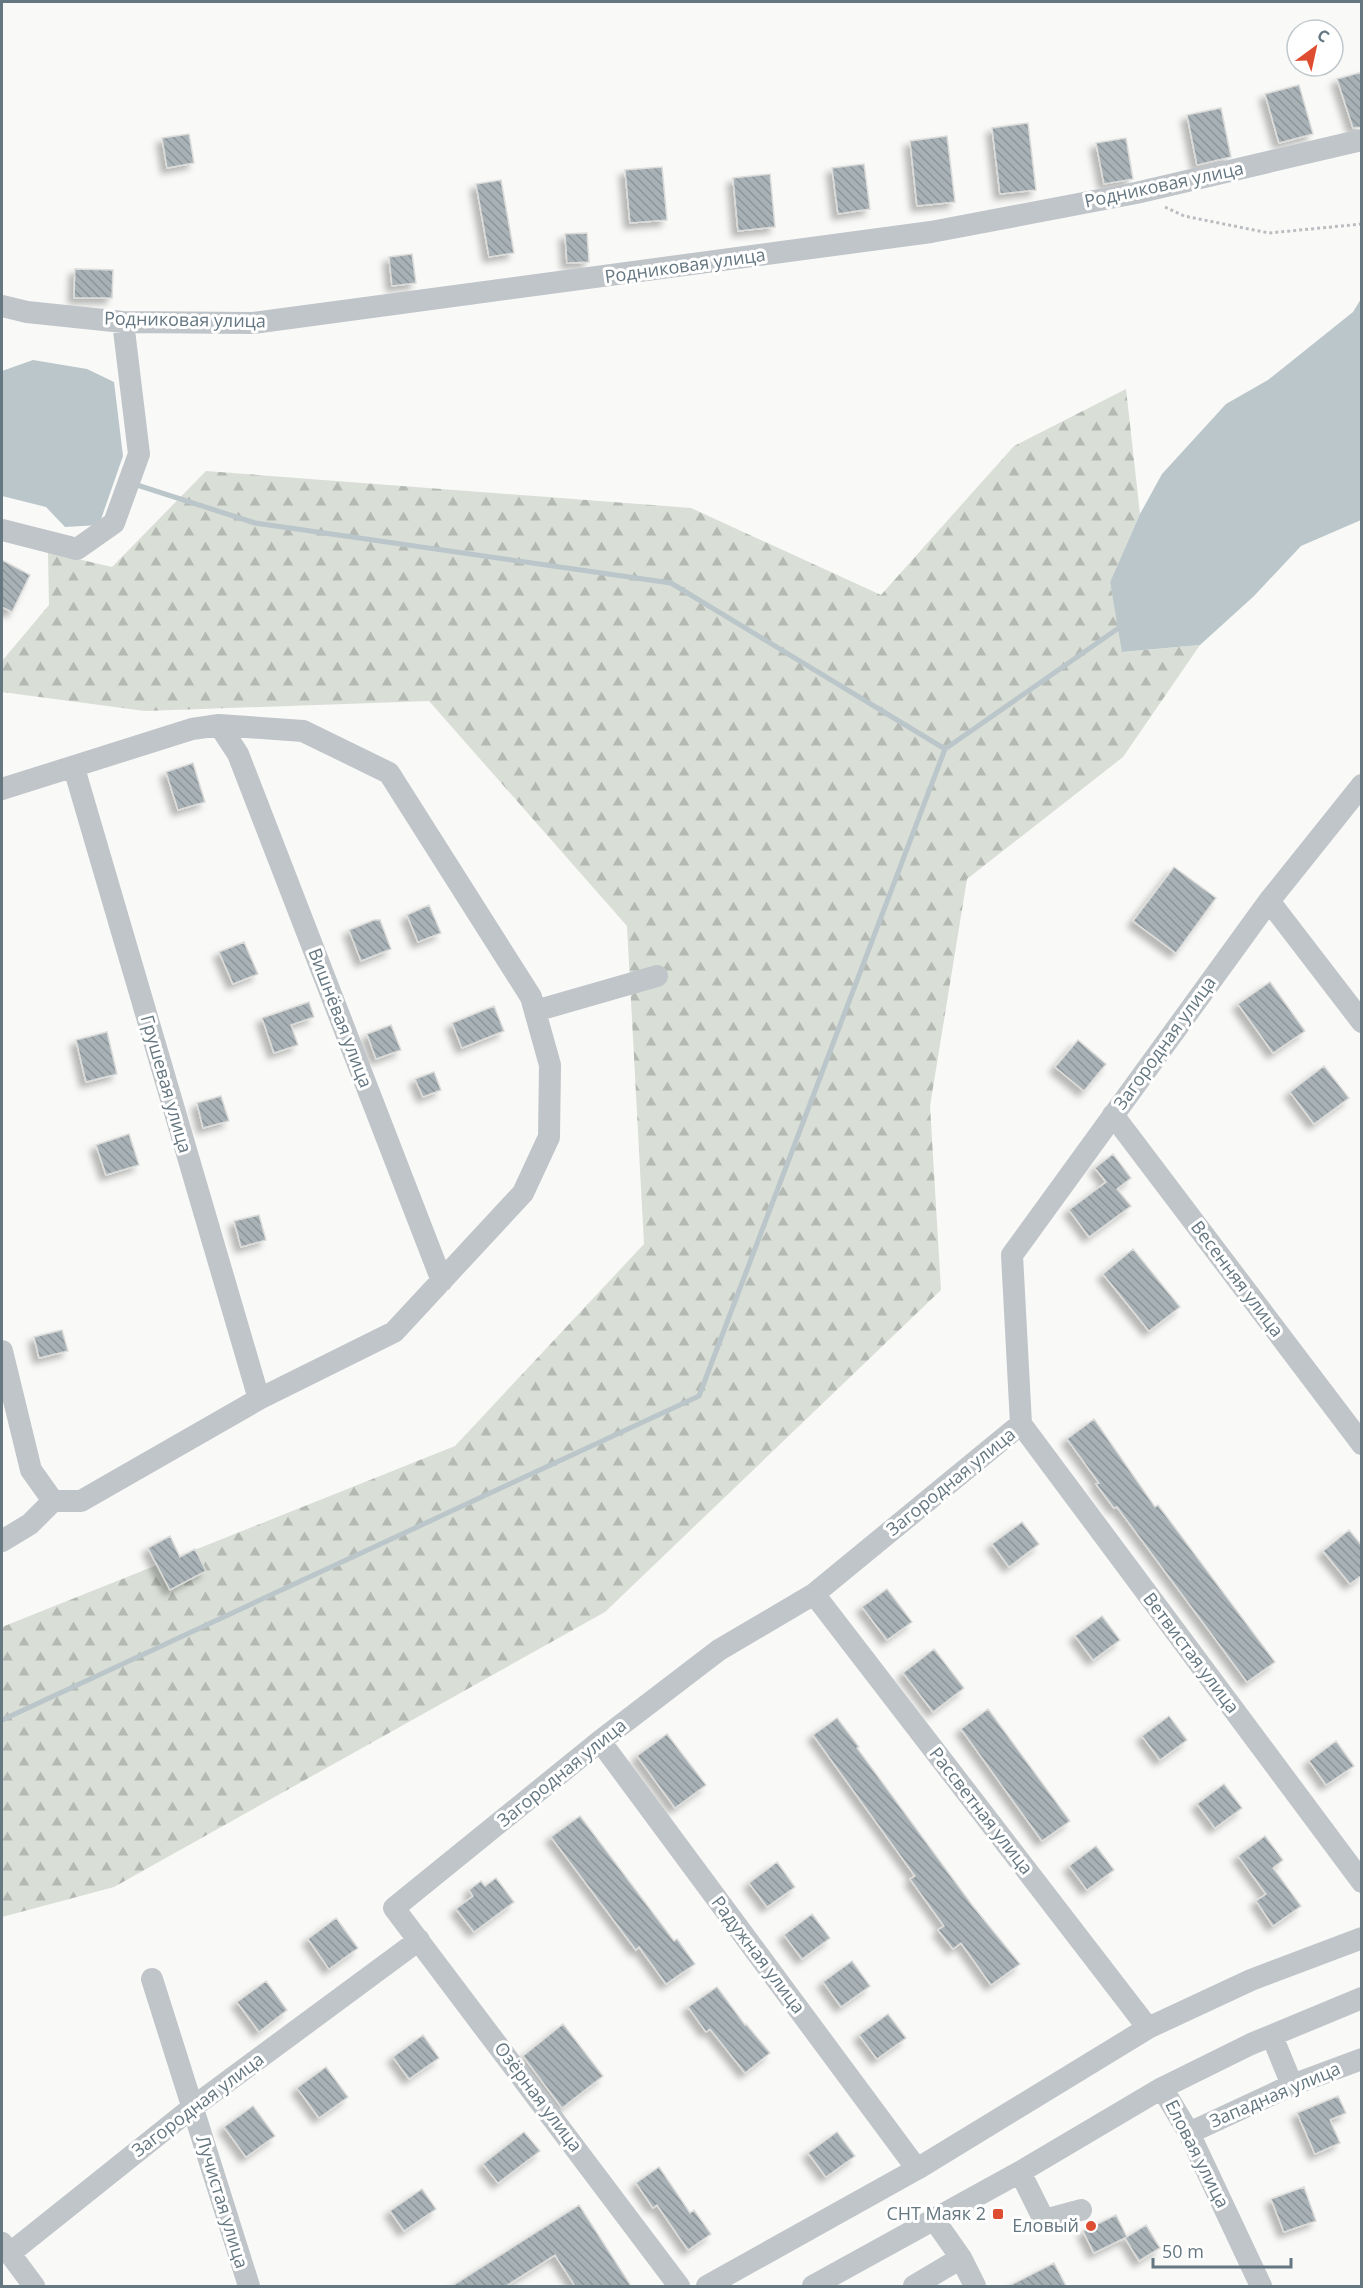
<svg xmlns="http://www.w3.org/2000/svg" width="1363" height="2288" viewBox="0 0 1363 2288" font-family="'Open Sans',sans-serif">
<defs>
<pattern id="forest-firs" width="22" height="20" patternUnits="userSpaceOnUse" patternTransform="scale(1.5)"><rect width="22" height="20" fill="#d9ded6"/><path d="M5 1l3.5 6h-7zM16 11l3.5 6h-7z" fill="#b4b9b3"/></pattern>
<pattern id="building-back-hatch" width="6" height="6" patternUnits="userSpaceOnUse" patternTransform="scale(1.5)"><rect width="6" height="6" fill="#a7b1b6"/><path d="M-1 5l2 2M0 0l6 6M5-1l2 2" fill="none" stroke="#8c9599"/></pattern>
<filter id="shadow"><feDropShadow dx="-5.5" dy="5.5" stdDeviation="3" flood-color="#0004"/></filter>
</defs>
<rect width="100%" height="100%" fill="#f9f9f7"/>
<path fill="url(#forest-firs)" d="M1126 389 1140 514 1110 582 1123 652 1200 645 1123 757 967 879 930 1106 941 1290 605 1612 114 1887 2 1917V1627L455 1446 644 1244 627 926 429 701 145 711 2 692V661L49 605 48 552 112 567 206 471 691 508 881 595 1014 446Z"/>
<path fill="#bac6ca" d="M1361 299V520L1301 546 1254 596 1200 645 1122 652 1110 582 1140 514 1162 474 1226 404 1268 380 1353 312Z
M33 360 87 369 114 382 123 456 99 525 65 527 46 507 2 496V371Z"/>
<g fill="none" stroke-linecap="round" stroke-linejoin="round">
<path stroke="#bac6ca" stroke-width="5" d="M137 485 255 523 671 583 945 749
M2 1720 699 1396 945 749 1123 625"/>
</g>
<path fill="url(#building-back-hatch)" stroke="#dbdbd9" stroke-width="1.5" filter="url(#shadow)" d="M1362 72V127L1353 128 1337 79Z
M1299 85 1313 134 1279 143 1265 94Z
M1221 108 1231 157 1197 165 1187 115Z
M1028 123 1036 190 1000 194 992 128Z
M189 134 194 163 167 168 162 138Z
M947 136 955 202 917 206 910 141Z
M1126 138 1133 179 1104 184 1096 143Z
M864 164 870 209 838 214 832 168Z
M662 167 667 220 630 223 625 170Z
M770 174 775 227 738 231 733 178Z
M501 180 514 253 489 257 476 184Z
M587 233 589 262 567 263 565 234Z
M412 254 416 283 392 286 389 257Z
M75 269 113 270 112 298H74Z
M2 560 30 575 12 612 2 607Z
M193 763 205 802 178 810 166 772Z
M1174 867 1216 898 1176 953 1133 921Z
M429 905 441 933 418 942 407 915Z
M374 920H380L391 949 361 961 349 930Z
M244 942 258 974 233 984 219 952Z
M1270 982 1305 1031 1273 1053 1238 1004Z
M309 1002 314 1017 291 1025 298 1045 274 1053 262 1018Z
M494 1006 504 1031 462 1048 452 1023Z
M391 1025 401 1050 376 1059 367 1034Z
M107 1032 117 1074 86 1082 76 1040Z
M1078 1040 1106 1064 1084 1091 1055 1067Z
M1324 1066 1349 1098 1314 1124 1290 1092Z
M434 1072 441 1090 423 1097 415 1079Z
M221 1096 229 1121 203 1128 197 1103Z
M129 1134 139 1165 106 1175 96 1145Z
M1113 1154 1131 1178 1117 1189 1131 1206 1089 1237 1069 1210 1106 1182 1095 1168Z
M259 1215 266 1240 241 1247 234 1221Z
M1133 1249 1180 1307 1149 1331 1103 1274Z
M62 1330 68 1351 39 1358 34 1337Z
M1094 1419 1155 1507 1158 1505 1275 1662 1247 1682 1117 1507 1114 1508 1096 1484 1099 1483 1067 1439Z
M1022 1522 1039 1544 1009 1567 992 1544Z
M1349 1530 1362 1546V1575L1350 1584 1323 1551Z
M170 1536 180 1557 195 1549 206 1571 170 1590 148 1548Z
M887 1589 912 1622 887 1640 862 1607Z
M1102 1616 1120 1640 1093 1660 1075 1636Z
M934 1649 964 1688 933 1712 903 1673Z
M988 1709 1070 1821 1042 1841 961 1729Z
M1169 1716 1187 1740 1160 1760 1142 1736Z
M837 1718 859 1747 857 1748 972 1905 1020 1964 991 1985 961 1943 953 1949 938 1930 944 1926 910 1879 915 1876 813 1735Z
M667 1734 706 1785 675 1808 637 1756Z
M1336 1741 1354 1766 1326 1785 1309 1761Z
M1224 1784 1242 1808 1215 1828 1197 1804Z
M580 1816 674 1941 677 1939 695 1964 666 1984 639 1947 636 1950 551 1837Z
M1265 1836 1283 1860 1273 1868 1301 1906 1273 1926 1256 1901 1266 1894 1238 1856Z
M1096 1846 1114 1870 1087 1890 1069 1866Z
M777 1862 795 1887 767 1907 749 1883Z
M496 1878 514 1902 474 1932 456 1909 473 1896 469 1890 481 1881 485 1886Z
M812 1914 830 1938 802 1959 784 1935Z
M336 1918 358 1948 329 1969 308 1939Z
M852 1961 870 1986 841 2007 823 1982Z
M266 1981 287 2010 259 2032 237 2002Z
M717 1987 745 2025 746 2024 770 2053 745 2073 710 2029 706 2032 688 2007Z
M888 2014 906 2038 877 2059 859 2035Z
M563 2024 603 2076 562 2108 523 2056Z
M423 2035 439 2058 409 2079 393 2057Z
M326 2067 348 2097 319 2118 297 2088Z
M1338 2096 1346 2113 1330 2120 1340 2143 1315 2154 1297 2113Z
M253 2106 275 2136 246 2157 224 2127Z
M524 2132 540 2151 498 2183 483 2164Z
M837 2132 855 2156 826 2177 808 2153Z
M659 2167 690 2213 694 2210 711 2234 688 2250 657 2205 653 2208 636 2183Z
M1304 2187 1316 2221 1284 2232 1271 2199Z
M422 2189 436 2209 404 2231 390 2211Z
M579 2205 631 2286H575L555 2255 506 2286H452Z
M1116 2215 1127 2237 1094 2253 1083 2231Z
M1146 2225 1160 2248 1139 2261 1125 2238Z
M1054 2263 1066 2286H1009Z"/>
<g fill="none" stroke-linecap="round" stroke-linejoin="round">
<path stroke="#bbbec1" stroke-width="3" stroke-dasharray="3 3" stroke-linecap="butt" d="M1165 207 1184 216 1269 233 1362 224"/>
<path stroke="#c0c5c9" stroke-width="22" d="M2 306 27 312 123 322 253 323 931 232 1136 193 1362 140
M2 530 77 549 114 523 139 454 123 322
M74 768 259 1399
M2 789 192 729 219 725 238 754 442 1281
M1269 901 1362 1022
M535 1011 657 976
M1113 1115 1362 1444
M2 1351 31 1470 53 1501H81L259 1399 394 1332 523 1193 549 1137 550 1065 531 997 389 773 303 731 219 725
M1021 1424 1012 1255 1269 901 1362 785
M1021 1424 1362 1882
M2 1541 30 1524 53 1501
M814 1594 1148 2028
M600 1741 917 2169
M152 1979 249 2286
M1272 2036 1292 2085
M1162 2088 1189 2133 1261 2286
M1189 2133 1292 2085 1362 2059
M1020 2172 1044 2220 1081 2210
M933 2218 961 2258 975 2286
M2 2243 34 2286
M9 2254 193 2107 419 1940
M679 2286 394 1908 600 1741 719 1650 814 1594 1021 1424
M707 2286 917 2169 1148 2028 1251 1980 1362 1938
M813 2286 1020 2172 1162 2088 1251 2044 1362 1998
M914 2286 961 2258"/>
</g>
<g fill="#df4d31" stroke="#fff" stroke-width="2">
<rect x="992" y="2208" width="12" height="12" rx="3"/>
<circle cx="1091" cy="2226" r="6"/>
</g>
<g text-anchor="middle" stroke-width="6" stroke-linejoin="round" paint-order="stroke">
<g font-size="18" fill="#657781" stroke="#fff">
<text transform="translate(1164 185) rotate(-12)" y="6">Родниковая улица</text>
<text transform="translate(685 266) rotate(-8)" y="6">Родниковая улица</text>
<text transform="translate(185 320) rotate(1)" y="6">Родниковая улица</text>
<text transform="translate(340 1018) rotate(69)" y="6">Вишнёвая улица</text>
<text transform="translate(1165 1043) rotate(-54)" y="6">Загородная улица</text>
<text transform="translate(166 1084) rotate(74)" y="6">Грушевая улица</text>
<text transform="translate(1237 1279) rotate(53)" y="6">Весенняя улица</text>
<text transform="translate(951 1482) rotate(-39)" y="6">Загородная улица</text>
<text transform="translate(1191 1653) rotate(53)" y="6">Ветвистая улица</text>
<text transform="translate(562 1773) rotate(-39)" y="6">Загородная улица</text>
<text transform="translate(981 1811) rotate(52)" y="6">Рассветная улица</text>
<text transform="translate(758 1955) rotate(53)" y="6">Радужная улица</text>
<text transform="translate(1275 2095) rotate(-23)" y="6">Западная улица</text>
<text transform="translate(538 2097) rotate(53)" y="6">Озёрная улица</text>
<text transform="translate(198 2105) rotate(-37)" y="6">Загородная улица</text>
<text transform="translate(1197 2154) rotate(63)" y="6">Еловая улица</text>
<text transform="translate(222 2202) rotate(73)" y="6">Лучистая улица</text>
</g>
<g font-size="18" fill="#657781" stroke="#fff" text-anchor="end">
<text x="986" y="2220">СНТ Маяк 2</text>
<text x="1079" y="2232">Еловый</text>
</g>
</g>
<rect width="1363" height="2288" fill="none" stroke="#657781" stroke-width="6"/>
<g transform="translate(1315 48) rotate(33)"><circle r="28" fill="#ffffff" stroke="#c1c9cd" stroke-width="1.5"/>
<path d="M0-4.5L10 22L0 15L-10 22Z" fill="#df4d31"/>
<text y="-9" font-size="16" font-weight="bold" text-anchor="middle" fill="#657781">С</text>
</g>
<path d="M1153 2258v9h138v-9" fill="none" stroke="#657781" stroke-width="3"/>
<text x="1162" y="2258" font-size="18" fill="#657781" stroke="#ffffff" stroke-width="4.5" paint-order="stroke">50 m</text>
</svg>
